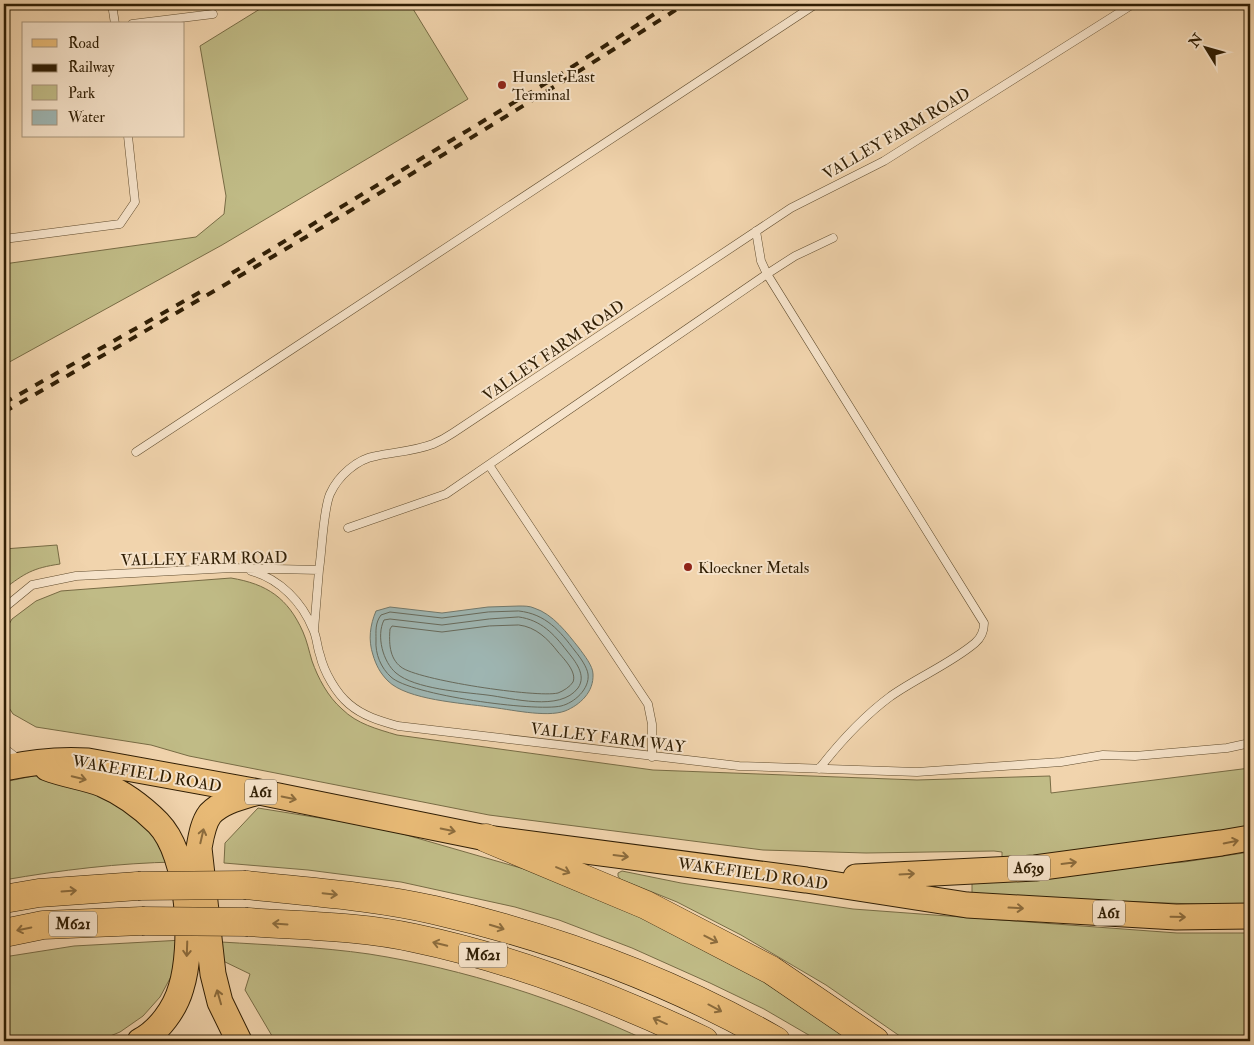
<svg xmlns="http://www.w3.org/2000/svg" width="1254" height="1045" viewBox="0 0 1254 1045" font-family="'IM FELL Double Pica',serif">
<rect width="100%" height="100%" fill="#f1d4ad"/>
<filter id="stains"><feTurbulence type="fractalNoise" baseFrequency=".004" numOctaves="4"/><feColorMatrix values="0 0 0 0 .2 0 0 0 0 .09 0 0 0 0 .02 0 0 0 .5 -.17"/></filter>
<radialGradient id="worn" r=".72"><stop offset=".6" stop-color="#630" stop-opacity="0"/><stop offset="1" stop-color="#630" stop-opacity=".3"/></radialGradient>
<path fill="#c0bb86" stroke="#786c45" d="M268 4H410L468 99 222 245 4 365V264L196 237 224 214 226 196 200 46Z
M57 545 60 564C33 568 25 573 4 589V549Z
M231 578C267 584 288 598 303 632 307 641 309 651 312 661 318 678 328 697 342 709 357 724 377 729 397 735L653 770 917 780 1050 776 1051 793 1250 768V829L1061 854 1002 858V852L994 851 866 853 763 850 489 815 189 756 151 745 36 727 13 714 4 700V633L12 619 36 601 61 591Z
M43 774 121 796 176 862C119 863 61 870 4 880V782Z
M258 808 382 828 545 875 618 904 783 990 859 1041H819L764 1009 710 983 632 948 559 920 515 907 401 882 308 870 224 863 225 843Z
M1250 852V906L972 896V880L1184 862Z
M622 871 681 883 853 909 1177 933H1250V1041H907L826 985 741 935 677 902 620 879 618 876V873Z
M183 940 174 971 160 997 143 1016 120 1032 98 1041H4V957L74 946Z
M221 942C270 945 320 947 369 954 465 969 560 1000 648 1041H275L245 990 250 974 221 960Z"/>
<path fill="#9eb6b3" stroke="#72796d" d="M519 606C524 606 530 606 534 608 553 614 567 633 579 648 584 655 593 666 593 674 594 692 580 705 565 711 546 718 509 709 489 707 462 703 407 700 388 681 380 673 376 665 373 655 368 640 370 625 376 611L390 607 442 613 488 607Z"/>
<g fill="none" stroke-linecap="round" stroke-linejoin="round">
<path stroke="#676a5c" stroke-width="1" d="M519 611C546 614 560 631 575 651 580 657 587 667 588 674 590 689 574 703 561 706 535 712 410 695 391 677 381 668 375 654 376 640 376 631 375 623 381 615L390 612 442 618 488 612Z
M519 617C541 620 554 634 567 651 575 661 587 675 578 688 560 712 512 698 487 695 462 692 415 689 396 673 383 662 376 636 384 620L390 619 442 625 489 619Z
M519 625C536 627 548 639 558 652 564 659 577 672 573 682 570 687 563 691 558 693 537 698 417 680 401 667 389 658 389 642 390 629L392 626 442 632 489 626Z"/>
<g stroke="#604c2e" stroke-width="9">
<path id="lane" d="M112 4 115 24
M132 24 213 14
M756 231 761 261 767 274 984 623C984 631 982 637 975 643 950 664 918 677 891 696 864 716 840 742 819 769
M4 239 120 224 135 202 128 136
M136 452 816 4
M489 465 648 704 652 724V757
M348 528 446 494 767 274 795 256 833 238
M251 571C280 579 302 602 313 629 317 637 317 647 320 655 324 672 336 693 349 704 363 716 380 721 398 726L739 766 917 772 1061 762 1103 755 1135 756 1227 748 1250 743
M4 608 32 585 76 576 232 568 319 570C322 551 323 510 330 494 338 476 357 459 376 456 395 452 415 451 433 444 440 441 447 437 453 433L791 208 884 161 1133 4
M314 630 319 570
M4 748 18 759"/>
</g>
<g stroke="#301e04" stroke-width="27">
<path id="primary" d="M4 768C32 762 59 759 88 761L259 792 486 838 806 880 967 905 1176 917 1250 916
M47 768C65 775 84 777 102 784 123 793 142 807 158 823 190 856 194 947 181 988 175 1009 159 1031 140 1041
M856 877 1035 868 1221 843 1250 838
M239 1041 220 1002 213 974 199 848C201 837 203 823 210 814 222 801 242 797 258 792"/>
</g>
<g stroke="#301e04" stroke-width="29">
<path id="highway" d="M486 838 646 905 771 970 875 1041
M246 885C309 892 373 896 434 910 552 937 671 981 776 1041
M4 899 39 893 138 886
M248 922C303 926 360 926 414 938 515 959 612 997 704 1041
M4 933 43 925 142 921"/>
</g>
<use href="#lane" stroke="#f6e3ca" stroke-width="8"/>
<use href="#primary" stroke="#e8ba76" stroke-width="25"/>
<use href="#highway" stroke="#e8ba76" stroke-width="28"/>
<path stroke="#301e04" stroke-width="4" stroke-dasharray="9 9" stroke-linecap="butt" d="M232 273 561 74 670 4
M4 403 202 291
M4 412C234 281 462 147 685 4"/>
<g stroke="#301e04" stroke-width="29" stroke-linecap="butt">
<path id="highway-bridge" d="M138 886 246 885
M142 921 248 922"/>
</g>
<use href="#highway-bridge" stroke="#e8ba76" stroke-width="28"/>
</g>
<defs><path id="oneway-shaft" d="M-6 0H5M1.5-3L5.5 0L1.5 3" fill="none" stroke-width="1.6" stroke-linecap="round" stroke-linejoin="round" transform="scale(1.25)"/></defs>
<g stroke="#8c6c3d">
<use href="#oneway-shaft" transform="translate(79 778) rotate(14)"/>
<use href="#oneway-shaft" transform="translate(289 798) rotate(12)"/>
<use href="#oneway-shaft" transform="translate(448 830) rotate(12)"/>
<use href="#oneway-shaft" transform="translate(202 836) rotate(-77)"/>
<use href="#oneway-shaft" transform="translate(1231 842) rotate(-11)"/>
<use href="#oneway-shaft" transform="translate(621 856) rotate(7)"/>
<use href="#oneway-shaft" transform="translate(1069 863) rotate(-7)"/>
<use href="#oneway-shaft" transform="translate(563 870) rotate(23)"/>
<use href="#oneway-shaft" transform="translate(907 874) rotate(-3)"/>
<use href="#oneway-shaft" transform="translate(69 891) rotate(-4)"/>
<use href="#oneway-shaft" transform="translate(330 894) rotate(6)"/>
<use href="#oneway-shaft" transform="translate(1016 908) rotate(3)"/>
<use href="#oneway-shaft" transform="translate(1178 917) rotate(1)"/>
<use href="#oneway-shaft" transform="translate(280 924) rotate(-176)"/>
<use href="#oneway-shaft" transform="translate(497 927) rotate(17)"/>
<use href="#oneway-shaft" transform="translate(24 929) rotate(168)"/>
<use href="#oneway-shaft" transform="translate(711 939) rotate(27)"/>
<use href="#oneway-shaft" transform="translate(440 944) rotate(-166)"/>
<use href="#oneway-shaft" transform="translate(187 949) rotate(92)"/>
<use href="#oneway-shaft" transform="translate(219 997) rotate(-106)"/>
<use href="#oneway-shaft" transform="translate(715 1008) rotate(28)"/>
<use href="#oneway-shaft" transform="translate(660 1021) rotate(-156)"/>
</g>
<g fill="#8f2418" stroke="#f6e3ca" stroke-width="2">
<circle cx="502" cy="85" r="5"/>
<circle cx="688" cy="567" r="5"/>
</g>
<g text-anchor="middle" stroke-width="4" stroke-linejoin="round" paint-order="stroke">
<g fill="#f6e3ca" stroke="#6b593f" stroke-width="1">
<rect x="245" y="779.5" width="32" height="25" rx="4"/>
<rect x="1008" y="855.5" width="42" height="25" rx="4"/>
<rect x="1093" y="900.5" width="32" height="25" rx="4"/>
<rect x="49" y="911.5" width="48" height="25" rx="4"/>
<rect x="459" y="942.5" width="48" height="25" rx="4"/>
</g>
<g font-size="15" font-weight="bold" fill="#301e04">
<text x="261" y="797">A61</text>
<text x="1029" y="873">A639</text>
<text x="1109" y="918">A61</text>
<text x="73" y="929">M621</text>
<text x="483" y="960">M621</text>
</g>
<g font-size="16" fill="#301e04" stroke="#f6e3ca" text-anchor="start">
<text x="512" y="82">Hunslet East<tspan x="512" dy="18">Terminal</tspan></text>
<text x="698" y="573">Kloeckner Metals</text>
</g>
<g font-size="16" fill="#301e04" stroke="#f6e3ca">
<text transform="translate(896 133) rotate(-30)" y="6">VALLEY FARM ROAD</text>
<text transform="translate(553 350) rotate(-34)" y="6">VALLEY FARM ROAD</text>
<text transform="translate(204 558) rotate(-1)" y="6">VALLEY FARM ROAD</text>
<text transform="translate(608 737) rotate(7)" y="6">VALLEY FARM WAY</text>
<text transform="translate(147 773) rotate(10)" y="6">WAKEFIELD ROAD</text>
<text transform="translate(753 873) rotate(8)" y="6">WAKEFIELD ROAD</text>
</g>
</g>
<rect width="1254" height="1045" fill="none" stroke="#f1d4ad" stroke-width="20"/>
<rect x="5" y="5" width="1244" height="1035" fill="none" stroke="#301e04" stroke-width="2.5"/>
<rect x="10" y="10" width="1234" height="1025" fill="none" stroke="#301e04"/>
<rect x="22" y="22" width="162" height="115" fill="#f6e3ca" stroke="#a7947b"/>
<rect x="32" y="39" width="25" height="8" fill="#e8ba76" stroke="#a7947b"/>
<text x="68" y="48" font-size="15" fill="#301e04">Road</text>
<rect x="32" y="64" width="25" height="8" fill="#301e04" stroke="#a7947b"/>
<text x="68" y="72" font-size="15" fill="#301e04">Railway</text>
<rect x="32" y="85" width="25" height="15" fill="#c0bb86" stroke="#a7947b"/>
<text x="68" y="98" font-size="15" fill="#301e04">Park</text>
<rect x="32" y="110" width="25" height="15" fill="#9eb6b3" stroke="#a7947b"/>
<text x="68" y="122" font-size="15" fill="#301e04">Water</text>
<g transform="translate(1206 48) rotate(307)" stroke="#f6e3ca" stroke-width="4" paint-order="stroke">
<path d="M0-4L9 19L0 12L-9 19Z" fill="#301e04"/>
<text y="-8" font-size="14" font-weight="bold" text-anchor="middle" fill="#301e04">N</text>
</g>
<rect width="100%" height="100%" filter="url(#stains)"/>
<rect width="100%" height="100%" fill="url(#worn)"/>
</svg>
